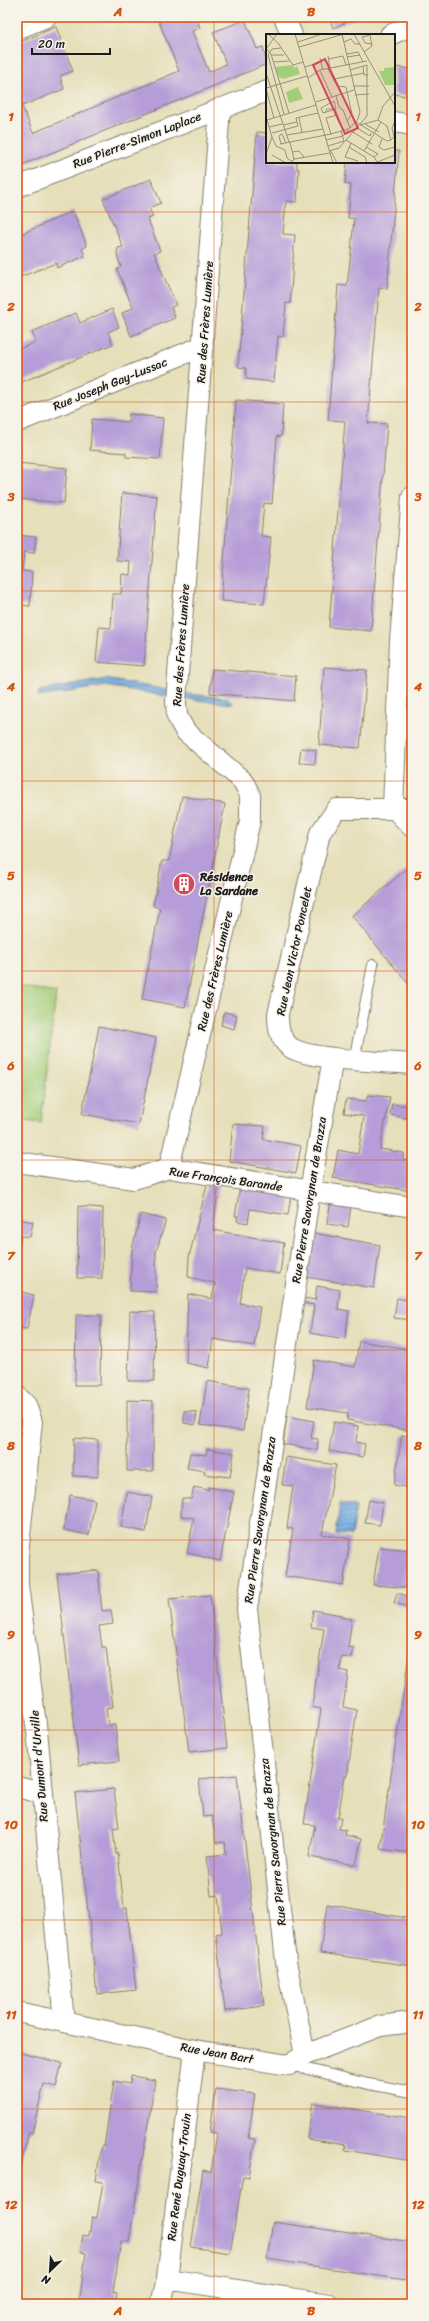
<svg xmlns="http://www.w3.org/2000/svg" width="429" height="2321" viewBox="0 0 429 2321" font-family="Sriracha,sans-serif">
<defs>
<pattern id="water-rules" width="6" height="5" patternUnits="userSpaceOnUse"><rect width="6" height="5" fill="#73abe2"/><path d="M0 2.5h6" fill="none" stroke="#5e8ab6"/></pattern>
</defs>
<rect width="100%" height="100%" fill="#f7f3e8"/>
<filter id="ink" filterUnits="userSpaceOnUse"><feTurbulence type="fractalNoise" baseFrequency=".025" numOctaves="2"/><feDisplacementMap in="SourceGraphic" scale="8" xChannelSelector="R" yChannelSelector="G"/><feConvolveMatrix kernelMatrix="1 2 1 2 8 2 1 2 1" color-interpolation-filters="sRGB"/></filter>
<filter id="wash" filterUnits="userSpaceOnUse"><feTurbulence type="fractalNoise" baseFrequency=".012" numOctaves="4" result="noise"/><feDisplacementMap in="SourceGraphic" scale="16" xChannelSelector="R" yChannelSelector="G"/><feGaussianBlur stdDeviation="0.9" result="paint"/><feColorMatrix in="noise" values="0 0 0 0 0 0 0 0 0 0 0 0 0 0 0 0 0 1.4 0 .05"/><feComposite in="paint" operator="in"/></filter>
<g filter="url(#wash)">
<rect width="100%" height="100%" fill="#e6dfba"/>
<path fill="#a2cd79" stroke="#5f744a" d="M17 986 56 993 41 1123 17 1120Z"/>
<path fill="url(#water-rules)" stroke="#48647f" d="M106 679 189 694 227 698 233 704 178 698 106 686 38 697 39 691Z
M340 1503 356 1506 351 1536 336 1534Z"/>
<g id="blocks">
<path fill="#b69cd8" d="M157 17H205L197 20 200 28 192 31 209 72 226 64 213 32 245 20 257 49 263 47 267 64 17 167V43L56 27 73 71 60 76 64 89 22 106 33 133 179 71Z
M329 17H359L333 28Z
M394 67 412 69V97L394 94Z
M257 132 267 133V162H297V169H299L297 202 286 201 283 234 295 235 290 304 286 303 283 337 278 336 274 382 246 379V368L238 367Z
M394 151H399L387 289 379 288 368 423 387 424 371 631 329 627 345 421 328 420 338 285 347 286 351 252 354 218H348L351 185 345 184 347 162H394Z
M151 179 161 203 149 208 153 217 148 219 160 251 154 253 176 305 171 307 175 318 131 336 122 313 133 308 117 269 121 267 117 255 118 248 123 247 103 199Z
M73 211 87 246 82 249 85 256 57 268 56 263 17 278V236Z
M112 309 119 327 108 332 113 344 17 384V350L36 342 32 332 76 313 80 323Z
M236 400 283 404 281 437 277 436 272 504 264 503 261 536 271 537 264 604 221 601Z
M129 414 163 418 160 459 126 457V453L90 450 92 419 128 422Z
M17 463 67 468 64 503 17 499Z
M122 493 157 496 144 666 96 662 99 627 111 628 113 594H121L122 574 130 575 131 562 117 561Z
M17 535 36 537 34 553 24 552 22 571 32 572 30 606 20 605 18 622Z
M324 667 367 670 360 748 319 745Z
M212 669 296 676 294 701 210 693Z
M301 748 316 750 315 764 299 763Z
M182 796 225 804 185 1007 142 999 160 908 153 906 162 861H169Z
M412 864V988L352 916Z
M224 1012 237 1015 234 1029 221 1025Z
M99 1026 156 1038 139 1124 82 1114Z
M368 1095 390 1097 380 1149 404 1153 403 1160 412 1161V1191L333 1178 338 1150 358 1154 364 1116 344 1113 346 1099 366 1101Z
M392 1104 412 1106 411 1119 390 1115Z
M233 1124 265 1126 263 1139 301 1146 296 1173 229 1161Z
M208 1181 219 1183 213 1230 284 1243 280 1274 245 1268 240 1303 260 1307 254 1346 213 1339 209 1368 186 1363 188 1294 212 1299 215 1283 188 1277 189 1257Z
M240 1187 291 1195 288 1215 250 1209 248 1223 237 1221 238 1216H235Z
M331 1201 351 1205 348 1227 327 1224Z
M78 1206 103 1208 102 1278H77Z
M141 1214 166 1220 156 1252V1292L130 1291 132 1249Z
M17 1219 33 1222 30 1237 21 1236 18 1253Z
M313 1233 380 1245 374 1288 306 1277Z
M317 1286 340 1290 338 1309 349 1311 345 1339 310 1333 314 1305 303 1303 304 1298 315 1300Z
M17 1291 34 1295 27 1329 17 1328Z
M397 1298 412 1301V1320L394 1318Z
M130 1311 155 1312 154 1381H128Z
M76 1315H101L100 1385H75Z
M359 1341 409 1349 407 1368 412 1369V1431L347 1420 348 1413 307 1407 314 1360 355 1367Z
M207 1381 249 1388 243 1431 200 1425Z
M127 1400 153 1401V1471H127Z
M184 1411 197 1412 195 1425 184 1423Z
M287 1416 314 1421 311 1438 318 1439 317 1450 283 1444Z
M334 1422 358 1426 356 1442 365 1444 363 1457 329 1451Z
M402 1435 412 1437V1491L410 1488 394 1485Z
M74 1438 98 1440V1477L73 1476Z
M207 1449 234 1453 230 1477 204 1474 205 1471 187 1468 190 1453 206 1455Z
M286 1457 336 1465 322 1534 350 1539 343 1585 285 1576 293 1529 287 1528 293 1486 282 1485Z
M194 1487 208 1490 209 1487 234 1492 220 1561 187 1553 194 1518 181 1516 182 1498 191 1499Z
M127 1492 152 1497 146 1532 121 1527Z
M70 1495 95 1500 89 1535 64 1530Z
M369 1500 383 1503 380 1525 365 1523Z
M379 1547 412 1550V1588L373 1585Z
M98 1570 102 1611 111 1610 113 1624 99 1626 102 1647H106L113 1707 106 1708 108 1725H115L119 1761 79 1765 57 1574Z
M397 1593 411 1597 409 1607 394 1603Z
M210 1595 227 1748 189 1752 169 1599Z
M313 1610 341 1615 340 1617 352 1619 348 1647 354 1648 352 1658 342 1657 340 1670 348 1672 343 1707 357 1710 347 1776H345L338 1818H341L339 1829 346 1830 345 1835 361 1839 356 1865 309 1857 315 1825 304 1824 321 1709 312 1707 324 1629 311 1627Z
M410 1648 412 1649V1853L380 1849Z
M237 1775 264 2006 225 2011 216 1934 222 1933 218 1895 211 1896 207 1856 226 1854 225 1842 216 1843 212 1816 203 1817 199 1779Z
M114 1789 119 1828 113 1829 116 1854H118L124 1908H127L136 1990 97 1994 75 1793Z
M411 1859H412V1875L409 1874Z
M327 1904 412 1919V1966L320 1953Z
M17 2052 62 2063 56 2087 44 2084 32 2133 29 2132 18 2176Z
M131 2076 155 2080 129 2242 121 2241 113 2292 117 2293 115 2304H79L86 2253 80 2252 83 2235 89 2236 92 2217 97 2218 103 2182 96 2181 101 2146 104 2147 114 2081 130 2084Z
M216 2089 255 2094 248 2138 255 2139 249 2177 243 2176 230 2253 191 2247 203 2170 211 2172 217 2133 210 2132Z
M313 2103 412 2118V2161L345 2150 346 2145 307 2139Z
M273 2222 412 2242V2281L267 2259Z"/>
</g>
</g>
<g filter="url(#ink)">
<use href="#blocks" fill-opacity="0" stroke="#817e6b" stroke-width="1"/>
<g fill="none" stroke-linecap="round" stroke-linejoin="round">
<g stroke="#817e6b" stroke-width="12">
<path id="service" d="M354 1061 373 965
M291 2065 368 2084 412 2092"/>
</g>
<g stroke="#817e6b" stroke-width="22">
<path id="minor" d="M284 17 292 35
M17 29 46 17
M390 35 412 25
M394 122 412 125
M17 187 267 91
M17 422 203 346
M412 497 400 640 393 807 412 827
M412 809H337L320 833 278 1014C278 1026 279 1039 290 1047 306 1060 388 1062 412 1064
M17 1162 134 1179 169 1168 412 1207
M169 1168 250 821V795L243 781 185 731 177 716 176 702 220 108
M17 1396 26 1405 32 1422 18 1555V1585L38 1740 64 2022
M17 1787 41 1793
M17 2012 195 2050 289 2065 305 2055 380 2026 412 2022
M305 2055 286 1962 247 1609 310 1191 333 1058
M167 2279 329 2304
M161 2304 167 2279 195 2050"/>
</g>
<use href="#service" stroke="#fff" stroke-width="10"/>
<use href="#minor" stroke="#fff" stroke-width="20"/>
</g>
</g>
<path fill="none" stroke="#d4530e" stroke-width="1" stroke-opacity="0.55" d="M214 17V2304M17 212H412M17 402H412M17 591H412M17 781H412M17 971H412M17 1160H412M17 1350H412M17 1540H412M17 1730H412M17 1920H412M17 2109H412"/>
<defs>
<g id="building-disc" transform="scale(1.15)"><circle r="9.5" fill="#d1495b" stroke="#f7f3e8"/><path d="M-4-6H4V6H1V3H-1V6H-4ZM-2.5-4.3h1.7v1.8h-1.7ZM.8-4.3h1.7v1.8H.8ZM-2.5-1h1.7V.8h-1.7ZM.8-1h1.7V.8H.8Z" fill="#fff"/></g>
</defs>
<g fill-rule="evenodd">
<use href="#building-disc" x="184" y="884"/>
</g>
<g text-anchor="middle" stroke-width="3" stroke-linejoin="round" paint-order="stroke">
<g font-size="12" fill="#1c1c1c" stroke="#f7f3e8">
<text transform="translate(137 140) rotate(-21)" y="4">Rue Pierre-Simon Laplace</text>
<text transform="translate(205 322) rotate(-86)" y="4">Rue des Frères Lumière</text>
<text transform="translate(110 384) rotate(-22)" y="4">Rue Joseph Gay-Lussac</text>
<text transform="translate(181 645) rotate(-86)" y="4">Rue des Frères Lumière</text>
<text transform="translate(294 951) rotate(-78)" y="4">Rue Jean Victor Poncelet</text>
<text transform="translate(215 971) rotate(-77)" y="4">Rue des Frères Lumière</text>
<text transform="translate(226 1179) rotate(8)" y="4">Rue François Barande</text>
<text transform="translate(309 1200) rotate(-81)" y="4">Rue Pierre Savorgnan de Brazza</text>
<text transform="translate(260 1520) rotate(-82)" y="4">Rue Pierre Savorgnan de Brazza</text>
<text transform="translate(39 1766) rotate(-95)" y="4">Rue Dumont d'Urville</text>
<text transform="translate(273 1842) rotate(-96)" y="4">Rue Pierre Savorgnan de Brazza</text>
<text transform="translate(217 2053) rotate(10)" y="4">Rue Jean Bart</text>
<text transform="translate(179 2177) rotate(-83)" y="4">Rue René Duguay-Trouin</text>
</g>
<g font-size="12" font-weight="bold" fill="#1c1c1c" stroke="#f7f3e8" text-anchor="start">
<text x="200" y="881">Résidence<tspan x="200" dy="14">La Sardane</tspan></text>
</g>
</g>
<g transform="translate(266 34)">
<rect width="129" height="129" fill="#e6dfba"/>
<path d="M129 33V51H119L113 37H118V34ZM32 53 37 65 23 69 20 58Z" fill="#a2cd79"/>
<path d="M27 31 28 34 31 32 34 40 17 45 13 43 9 33Z" fill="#a2cd79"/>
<path fill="none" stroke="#95917b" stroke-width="1" d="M2 0 12 9 27 31 37 28M29 0 67 129M88 0 129 72M104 1 96 3 99 9 106 10M32 8 56 0M78 8 85 5 89 10H94M33 13 78 0M15 14 6 15 2 21 18 80M0 15 11 0M1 15 5 20 23 79M98 18 106 12 104 1M81 20 92 18 97 28M5 21H18M62 22 64 34M81 23 94 21M54 24 57 36M63 25 77 22 80 31M7 28 23 27M97 32 98 41H102M39 33 55 28M62 35 71 52 80 53 86 80 81 87M84 36 101 31M54 37 66 63M0 39 23 108M42 44 54 36 101 27M68 45 98 39M87 52H103M0 54 41 42M0 55 8 84M89 61 103 60M70 62 73 73 77 76 84 94M68 67 70 75 57 79 55 74ZM50 68 88 56M59 79 61 75H69L77 96M71 81 60 84 65 100 82 95M0 82 6 103 0 120M33 84 36 98M1 86 50 71M112 86 121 92 125 106M90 88 121 107 125 106M99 90 113 98M17 91 31 88M94 91 112 86 117 72 129 58M3 93 16 90M91 94 104 102 105 99M87 98 106 110M6 99 32 92 30 84 52 79M21 101 57 95M6 103 10 112 19 116 21 124 28 129M116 105 113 113 118 116 129 113M60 106 77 102 92 85 94 78 76 0M80 106 108 123 111 128M125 106 128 103 126 94 129 87M24 108 28 125M85 109 79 123 92 127M14 110 65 100M15 110 13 102 16 100 20 109M62 112 78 107 75 97M83 113 99 123 101 129M100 113 112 120 108 123M63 117 73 114 101 82V31M65 117 71 129M98 117 115 88M26 118 33 117 38 123M6 121 20 129M26 128 28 125 64 119M109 129 129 121"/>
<path fill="#d1495b" fill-opacity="0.15" stroke="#d1495b" stroke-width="2" d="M59 25 92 94 79 100 47 31Z"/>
<rect width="129" height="129" fill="none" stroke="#1c1c1c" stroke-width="2"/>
</g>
<rect width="429" height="2321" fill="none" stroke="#f7f3e8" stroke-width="44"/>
<g transform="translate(50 2271) rotate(205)" stroke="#f7f3e8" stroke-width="3" paint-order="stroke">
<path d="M0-3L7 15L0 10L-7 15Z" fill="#1c1c1c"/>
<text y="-6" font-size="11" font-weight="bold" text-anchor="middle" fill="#1c1c1c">N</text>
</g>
<path d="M32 48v6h78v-6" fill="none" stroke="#1c1c1c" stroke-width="2"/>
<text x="38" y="48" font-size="12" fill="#1c1c1c" stroke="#f7f3e8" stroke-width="3" paint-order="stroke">20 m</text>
<rect x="22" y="22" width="385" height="2277" fill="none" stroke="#d4530e" stroke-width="1.5"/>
<g font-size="13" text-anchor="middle" font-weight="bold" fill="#d4530e">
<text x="118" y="16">A</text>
<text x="311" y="16">B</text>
<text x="11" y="121">1</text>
<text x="418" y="121">1</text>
<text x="11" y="311">2</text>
<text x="418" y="311">2</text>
<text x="11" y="501">3</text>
<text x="418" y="501">3</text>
<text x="11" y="691">4</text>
<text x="418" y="691">4</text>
<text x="11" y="880">5</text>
<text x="418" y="880">5</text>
<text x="11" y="1070">6</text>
<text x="418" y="1070">6</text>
<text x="11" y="1260">7</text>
<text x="418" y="1260">7</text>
<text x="11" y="1450">8</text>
<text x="418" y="1450">8</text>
<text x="11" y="1639">9</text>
<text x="418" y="1639">9</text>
<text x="11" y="1829">10</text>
<text x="418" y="1829">10</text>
<text x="11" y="2019">11</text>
<text x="418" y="2019">11</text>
<text x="11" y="2209">12</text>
<text x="418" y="2209">12</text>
<text x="118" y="2315">A</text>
<text x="311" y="2315">B</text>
</g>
</svg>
